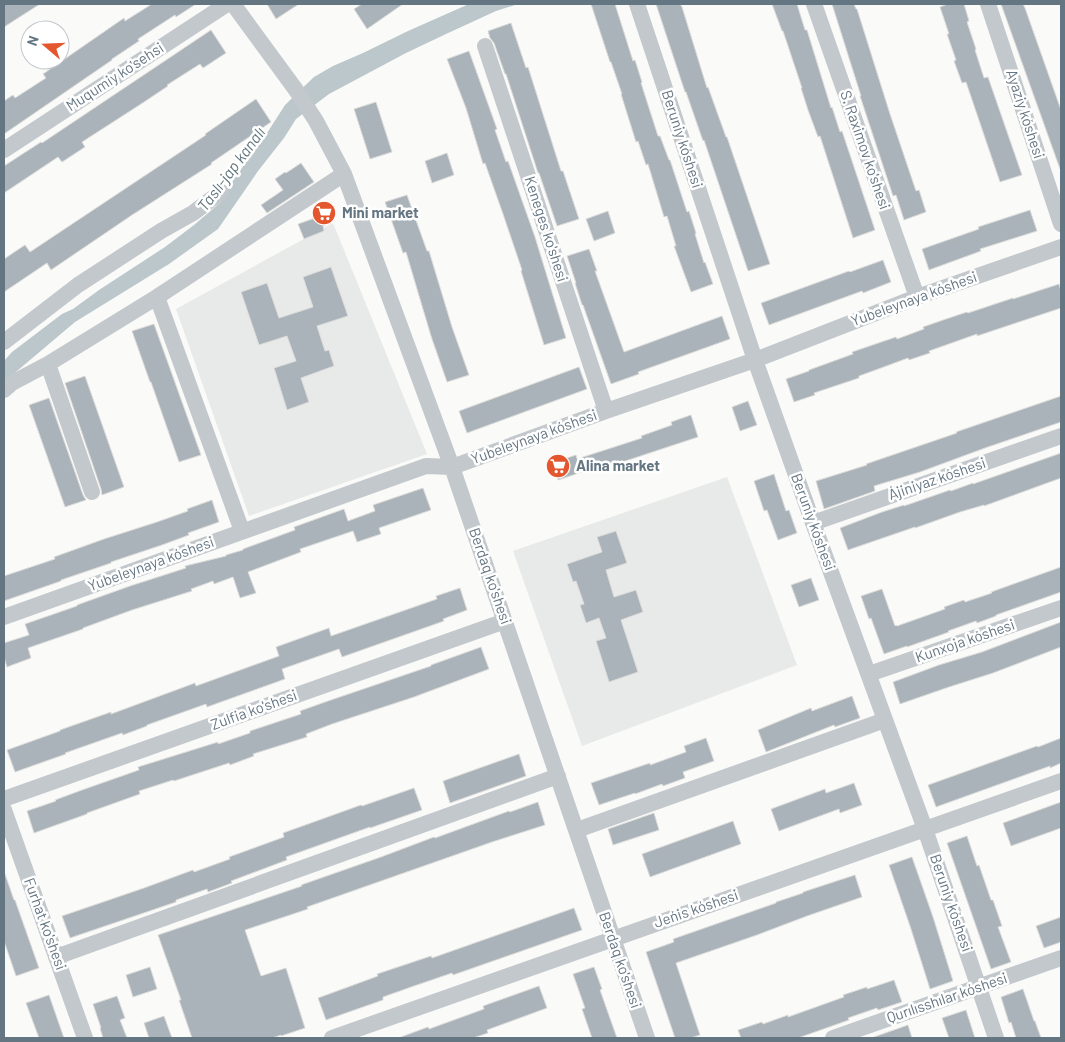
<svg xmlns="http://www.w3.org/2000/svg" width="1065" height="1042" viewBox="0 0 1065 1042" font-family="Barlow,sans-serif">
<rect width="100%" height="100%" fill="#fafaf8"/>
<path fill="#e8e9e9" d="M333 223 427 454 249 516 176 309Z
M727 477 797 665 582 746 513 551Z"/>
<path fill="#bbc7cb" d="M469 4H518L496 11 446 34 406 53 329 94 296 119 284 138 258 171 218 229 169 264 75 322 4 382V361L12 352 62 314 73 309 99 290 165 247 194 225 221 202 234 179 269 130 285 105 314 77 333 66 363 53 408 31Z"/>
<path fill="#aab3b9" stroke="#dcdcda" d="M4 4H40L4 27Z
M152 4H196L176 17 175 15 138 39 139 41 112 59V60L4 134V101L13 95 15 98 46 78 43 74 124 18 125 21Z
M267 4H299L276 19Z
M362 4H403L367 29 354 9Z
M591 4H615L633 61 635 60 642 82 641 83 658 136H660L669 160H670L687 212 689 211 696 233 695 234 704 263 705 262 713 284 691 292 674 246H676L667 216 664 217 648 164 646 165 638 141 636 142 621 94H622L611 62H610Z
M656 4H680L682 7 707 88 708 87 726 137H727L770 264 748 271 704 140 703 141 686 92H685Z
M772 4H797L805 30H807L831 108 832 107 840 132 842 131 875 230 853 238 820 136 818 137 808 110 801 88H802L783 31H782Z
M832 4H854L856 9H857L890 114 916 191 919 190 926 212 904 220 896 195 893 196 860 96H861Z
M948 4H964L969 21 967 22 976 49 975 50 984 78 988 77 1022 175 1000 182 966 82 962 83 954 61 956 60 947 34H949L940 7Z
M1001 4H1023L1025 8 1061 110V168L1060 169Z
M511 23 526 68 528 67 561 171H563L579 219 557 226 539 173H538L506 74H505L494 43 490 38 488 31Z
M211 30 226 53 203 68 200 64 167 85 168 86 141 104 82 142 85 147 62 162 58 157 4 193V166L41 142 42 143Z
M469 51 497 129 495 130 506 162 508 161 535 237 566 338 544 345 521 271 522 270 503 214 485 163 483 164 466 108 447 59Z
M256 99 271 122 211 163 212 164 132 215 51 270 47 263 4 292V259L25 245 30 252 206 135 205 134Z
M376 102 392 152 370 159 354 109Z
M447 153 454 175 432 183 425 161Z
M301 163 314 182 267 213 261 205 283 190 275 179 285 172 286 173Z
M407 195 427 251H429L452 327 469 375 447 382 431 336 406 252 403 253 385 202Z
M324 203 331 223 323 226 324 231 304 239 298 224 318 217 314 207Z
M1030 210 1037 231 980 249 981 251 929 270 922 249 979 229 978 227Z
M608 211 615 233 594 241 586 219Z
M589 249 597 271H595L624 352 722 316 730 339 638 372 639 374 611 384 583 305H582L575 283H576L567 256Z
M883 260 891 282 863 293 862 291 769 325 761 303 849 271 850 272Z
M331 267 348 316 317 326 325 351 329 350 334 366 301 378 309 402 287 410 274 368 296 361 287 336 259 345 241 292 267 283 279 318 313 307 303 277Z
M1059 284 1061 291V308L977 336V334L929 351 930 353 909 360 908 358 881 368 859 376V378L814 393 815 395 794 402 786 379 809 371V370L853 354 852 352 896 337 897 339 924 329 923 327 946 319 967 312 968 313 1013 298V299Z
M154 324 201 455 179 462 151 382H150L132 331Z
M579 367 587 389 467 433 459 411Z
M85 376 124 487 102 495 101 489 65 383Z
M1061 396V422L985 448 920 472 874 486 875 491 824 509 816 481 867 465 866 464 913 448 957 433 956 432Z
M49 398 83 495 86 500 65 507 29 405Z
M748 401 757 425 740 431 732 407Z
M691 415 698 437 589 473 588 470 558 480 552 463 576 455 577 459 642 438 641 436 672 425 671 422Z
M1061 453V478L984 506V505L960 512 915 528V527L848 550 840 528 882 512 904 505V506L950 490 951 491 973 483V484Z
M774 474 786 511 789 510 797 533 778 540 767 510 764 511 754 481Z
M423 488 431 510 379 528 381 534 357 542 353 531 300 549 301 552 248 572 256 593 240 598 233 577 214 584 213 581 191 589 192 591 132 610 83 628V629L28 648 31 658 7 667 4 657V643L29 635 25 624 77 606V605L130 586 186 568 185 566 226 556V555L243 550V549L295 530 294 527 344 509 348 521 375 511 373 505Z
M212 500 219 522 188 533 189 535 162 545 111 562V563L61 580V581L4 601V576L55 559 54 557 104 539 157 522 188 511 187 509Z
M616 531 627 563 606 570 614 597 636 590 643 612 621 620 638 672 609 682 596 641 606 638 599 618 586 623 580 605 584 604 576 581 573 582 567 564 602 552 597 537Z
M1061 567V592L996 615V616L977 623 976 621 948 631 949 632 907 647V646L884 654 871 618 869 619 861 596 882 589 895 626 896 625 897 626 945 609 944 607 964 600 965 602 992 593 991 592Z
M811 578 819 600 799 607 791 585Z
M460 588 467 610 443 619 444 621 342 657 339 649 282 669 285 679 207 707 206 704 147 725V726L123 735 122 733 65 753 66 754 15 772 7 750 60 731V730L111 712V714L195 683 196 686 279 656 276 647 329 628 331 636 437 599 436 596Z
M1061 622V647L993 673 949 687 900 704 893 682 939 665 982 652Z
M481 647 489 669 414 697 332 724 306 734 307 737 253 754 254 756 230 765 229 763 174 781 173 780 139 791 140 794 87 813V814L34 833 27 811 56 801 55 800 82 790 139 770 138 767 218 742V744L250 733V731L301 714 300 711 328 701 431 666V665Z
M852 696 860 718 835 727 834 725 766 752 758 730 811 708 812 711Z
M706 738 714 761 683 772 685 778 663 786 662 784 635 794V793L599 805 591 783 650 763V765L686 752 684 746Z
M1061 738V763L1050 768V766L936 807 928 785 1037 746 1038 747Z
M519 754 526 776 450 803 443 781Z
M854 783 862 805 840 813 839 809 779 831 771 809 825 789 826 793Z
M414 788 422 810 370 828V827L286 857 287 860 231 881 232 883 208 892 207 889 176 900V902L70 938 62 916 144 888 193 870 194 872 230 859 229 857 284 837 283 833 361 805 362 806Z
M538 802 545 825 492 842 307 907 308 909 245 930 261 976 286 968 305 1028 281 1036V1035L272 1038H192L179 1000H181L158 935 302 886 301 885 381 857 434 837 435 838 509 811 510 812Z
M1061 802V828L1011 846 1003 823Z
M654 813 659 830 613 845 608 829Z
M733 821 741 844 650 877 642 854Z
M967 836 977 866 979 865 991 900H993L1002 926 998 927 1011 962 991 969 947 843Z
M912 857 933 917 953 981 930 989 911 929 889 865Z
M4 874H5L14 900H15L39 968 16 976 4 941Z
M855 875 862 897 807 916 757 935 676 963 700 1035 690 1038H675L646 952 674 942 673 939 776 903V902L803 893V892Z
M574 908 582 930 453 975 452 973 414 986 383 997V1000L326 1020 318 998 378 976 377 974 431 956 432 958Z
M1061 917V942L1044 948 1036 926Z
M150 967 157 989 133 997 126 975Z
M594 967 602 989 600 990 617 1038H592L582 1009 585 1008 573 974Z
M894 980 902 1002 878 1010 877 1008 848 1018 849 1020 798 1038H741L738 1030 762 1022 763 1024 788 1015V1017L844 997 843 995 867 987V989Z
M539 986 547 1008 487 1030 488 1033 473 1038H402L401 1037 428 1027 429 1029 484 1009 483 1006Z
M1023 989 1034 1021H1035L1041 1038H1016L1011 1022 1009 1023 1001 997Z
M49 995 64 1038H39L26 1003Z
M117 996 125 1018 120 1020 127 1038H103L100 1028H101L93 1004Z
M966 1010 975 1038H949L942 1018Z
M164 1016 172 1038H149L144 1023Z
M908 1025 912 1038H875L874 1037Z"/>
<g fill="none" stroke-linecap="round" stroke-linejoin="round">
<path stroke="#c3c8cc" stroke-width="16" d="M233 4 296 90 316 121 344 174 452 467 647 1038
M637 4 755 360 813 523 925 829 996 1038
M814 4 917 297
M988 4 1061 224
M485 46 606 411
M4 150 227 4
M157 297 242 531
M4 342 78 285 161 231 193 213 221 192
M48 364 92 492
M4 390 12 383 48 364 157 297 344 174
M813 523 1061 436
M4 617 426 466 452 467 606 411 755 360 917 297 1061 247
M869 674 1061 608
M4 799 505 621
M4 810 85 1038
M577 830 885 720
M56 957 558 776
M332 1038 1061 781
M833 1038 1061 958"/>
</g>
<defs>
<g id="supermarket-disc" transform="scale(1.25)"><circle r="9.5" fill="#e4572e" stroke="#fff"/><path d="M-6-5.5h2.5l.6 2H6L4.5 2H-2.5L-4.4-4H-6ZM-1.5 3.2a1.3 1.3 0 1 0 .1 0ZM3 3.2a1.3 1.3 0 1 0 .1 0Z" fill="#fff"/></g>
</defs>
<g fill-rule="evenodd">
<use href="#supermarket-disc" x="324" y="213"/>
<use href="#supermarket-disc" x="558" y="466"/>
</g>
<g text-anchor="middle" stroke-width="5" stroke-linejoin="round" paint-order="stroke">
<g font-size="15" fill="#657683" stroke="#fff">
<text transform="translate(115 77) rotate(-33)" y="5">Muqumiy ko'sehsi</text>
<text transform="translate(1025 114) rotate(72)" y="5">Ayaziy kóshesi</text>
<text transform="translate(682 139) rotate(72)" y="5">Beruniy kóshesi</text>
<text transform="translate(865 150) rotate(71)" y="5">S. Raximov ko'shesi</text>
<text transform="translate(546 229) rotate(72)" y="5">Keneges ko'shesi</text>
<text transform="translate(914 299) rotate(-20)" y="5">Yubeleynaya kóshesi</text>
<text transform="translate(534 437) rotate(-20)" y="5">Yubeleynaya kóshesi</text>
<text transform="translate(937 479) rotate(-19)" y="5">Ájiniyaz kóshesi</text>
<text transform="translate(813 522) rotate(70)" y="5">Beruniy kóshesi</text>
<text transform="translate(151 564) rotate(-20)" y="5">Yubeleynaya kóshesi</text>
<text transform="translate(490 576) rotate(71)" y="5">Berdaq ko'shesi</text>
<text transform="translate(965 641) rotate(-19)" y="5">Kunxoja kóshesi</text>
<text transform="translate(254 710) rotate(-20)" y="5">Zulfia ko'shesi</text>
<text transform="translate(951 903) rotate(71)" y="5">Beruniy kóshesi</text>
<text transform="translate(696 909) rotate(-19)" y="5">Jeńis kóshesi</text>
<text transform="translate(45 924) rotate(70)" y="5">Furhat ko'shesi</text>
<text transform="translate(620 960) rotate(71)" y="5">Berdaq ko'shesi</text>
<text transform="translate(947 998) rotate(-19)" y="5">Qurılısshılar kóshesi</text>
</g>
<g font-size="15" font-weight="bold" fill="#657683" stroke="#fff" text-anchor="start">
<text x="342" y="218">Mini market</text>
<text x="576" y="471">Alina market</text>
</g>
<g font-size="16" font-style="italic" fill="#60757c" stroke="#fff">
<text transform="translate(231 169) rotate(-53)" y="6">Taslı-jap kanalı</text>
</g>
</g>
<rect width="1065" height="1042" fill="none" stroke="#657683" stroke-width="10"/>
<g transform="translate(45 45) rotate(289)"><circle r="24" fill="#ffffff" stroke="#c1c8cd"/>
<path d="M0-4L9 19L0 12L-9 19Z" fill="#e4572e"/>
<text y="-8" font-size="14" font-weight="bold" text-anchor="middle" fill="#657683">N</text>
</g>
</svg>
